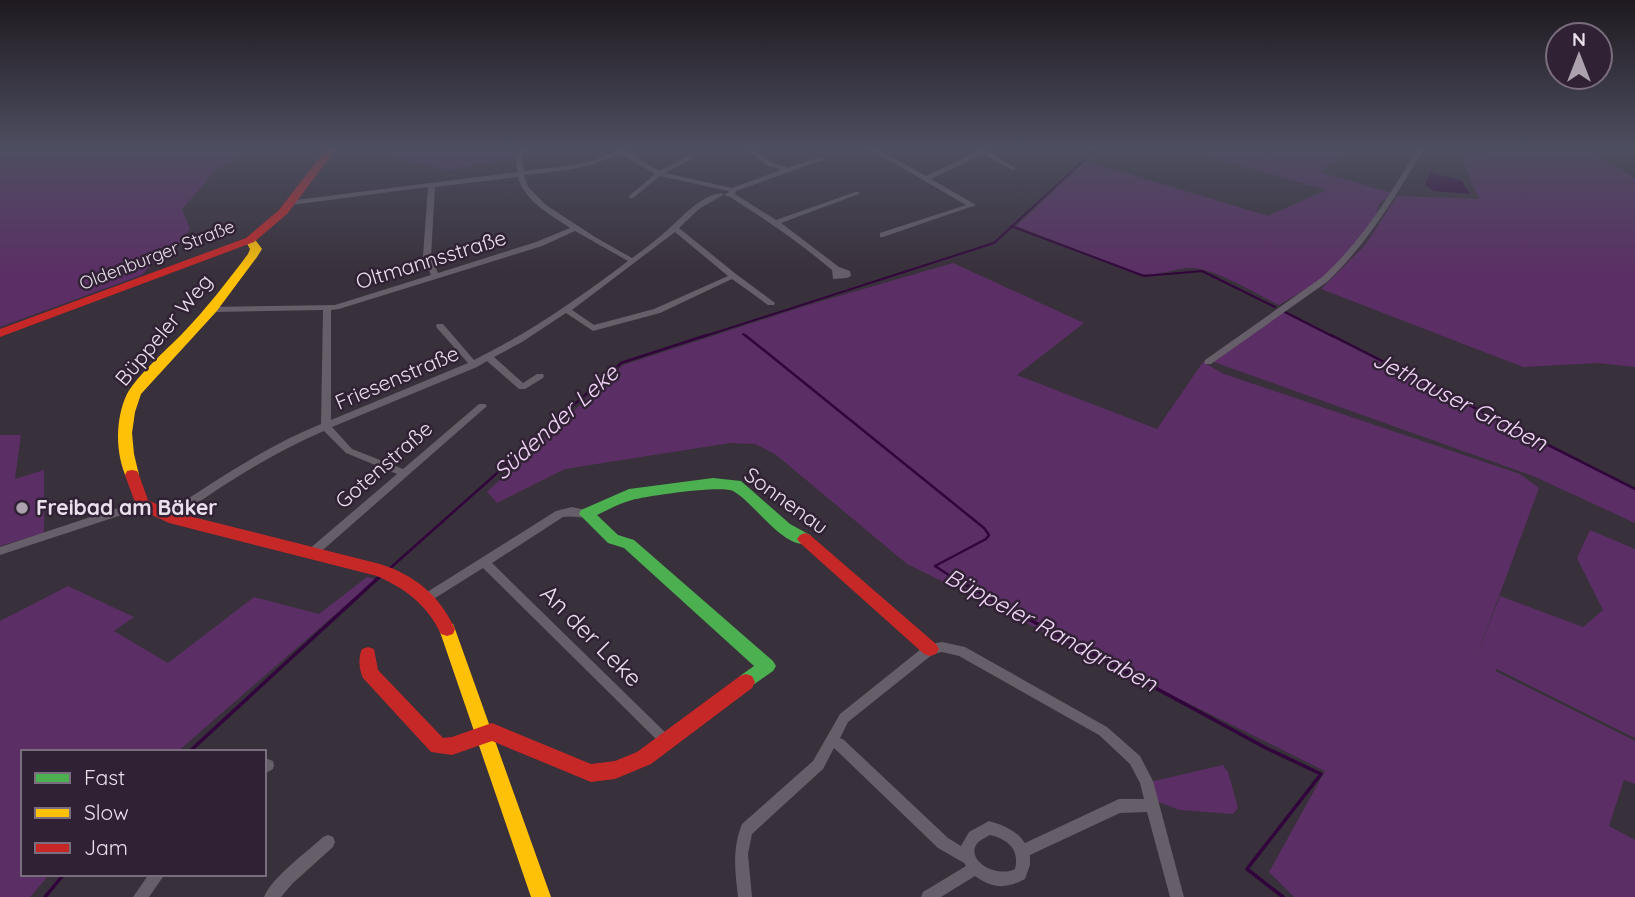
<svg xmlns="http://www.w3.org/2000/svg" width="1635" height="897" viewBox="0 0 1635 897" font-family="Quicksand,sans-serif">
<rect width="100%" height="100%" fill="#38303a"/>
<path fill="#5b2f65" d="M0 148H245L229 165 217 169 182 209 190 229 179 243 165 250 142 275 0 327Z
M349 148H523L516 152 515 158 448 170Z
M1179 148H1354L1320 172 1392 193 1379 204 1375 219 1351 251 1321 280 1279 305C1256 294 1215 268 1191 268 1173 268 1163 276 1141 274L1016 226 1086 161 1268 216 1326 190Z
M1485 148H1586L1635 178V367L1597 363 1523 367 1321 289 1366 244 1397 196 1479 199 1459 152 1488 154Z
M953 263 1084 323 1017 375 1157 429 1203 362 1224 374 1520 474 1539 488 1475 661 1500 596 1583 627 1603 610 1577 558 1590 530 1635 549V738L1497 669 1495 671 1635 741V784L1624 780 1609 826 1635 840V897H1294L1269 872 1325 771 907 564 775 454 755 444 730 443 565 469 497 503 487 492 623 365 808 305Z
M1282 312 1635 490V523L1533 476 1211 361Z
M0 435H21L15 479 44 470V533L0 546Z
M367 577 376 579 177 752H23V874H50L30 897H0V621L68 586 134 617 114 631 168 663 254 597 319 614Z
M1223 765 1228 772 1238 808 1233 814 1180 810 1156 801 1150 782Z"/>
<path fill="#32043c" d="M1430 172 1462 181 1470 194 1434 191 1425 185Z"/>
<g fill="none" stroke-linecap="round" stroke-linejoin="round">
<path stroke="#32043c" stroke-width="2" d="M1011 226 1144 276 1202 271 1275 307
M1285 312 1334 337
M743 334 747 337
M702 337 994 243 1097 148"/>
<path stroke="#32043c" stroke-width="2.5" d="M745 335 984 528 989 535 986 539 935 566 958 581
M1331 335 1635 489
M388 570 621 363 707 335
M375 581 380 577"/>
<path stroke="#32043c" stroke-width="3.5" d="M955 579 1266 748 1321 774 1247 869 1283 897
M189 752 377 579
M45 897 64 874"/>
<path fill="#665e68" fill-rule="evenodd" d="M522 148H528L522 156 524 171C546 168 569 167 591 161 604 158 614 148 627 148L625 150 659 171 689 156 692 158 691 159 665 173 732 188 781 170 778 168 769 167 745 148C757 148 761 157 771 162 777 166 781 164 787 168L821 157H825V159L736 191 735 194 776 220 855 192H859V194L781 223 839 267 850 271 851 276 847 278 833 279 832 270C800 243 765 219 730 197L726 196 724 195 729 192 728 191 660 176 633 198H629V196L655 174 620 153C587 170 560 171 524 175L528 187 546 205 595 237 632 258C643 250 654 242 664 233 681 219 700 194 723 193V195L699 209 679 228 736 274 775 303 774 305H768L732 279 660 313 593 331 566 313 522 342 494 357 523 383 537 374H543L544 376 543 378 525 389H519L487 361 477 367 332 427 352 449 403 469 479 404H485L487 406 316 556 312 557 308 556 307 553 308 550 397 474 346 453 324 431C268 455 223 485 173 520H165L164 517 165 514C216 480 265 447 321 424L323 310 212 312 209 311V307L335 305 431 275 423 256 428 187 291 205 287 203 288 201 517 172 516 156ZM518 177C524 201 551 215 570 228L536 242 438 273 431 256 435 187ZM575 231 628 261C579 298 529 333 474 360L443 324H437L436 326 437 328 468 363 331 420V310L339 309 542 246ZM675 232 728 276 654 309 594 325 572 310Z
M868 148H876L926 176 978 151 975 148H983L1017 169 1012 170 983 154 931 179 976 205 883 237H880V233L966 205Z
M1418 148H1424C1396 196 1368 243 1327 282L1211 364H1205L1204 362 1205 360 1321 278C1362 241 1390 195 1418 148Z
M142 500 146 501 147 504 146 507 0 555V547Z
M572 507 590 511 591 514 590 517C582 519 574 515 563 517L492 563 670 737 672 741 670 745 666 747 662 745 483 568 432 600 428 602 424 600 422 597 424 594 556 511Z
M942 642 965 647 1107 727 1140 756 1153 781 1184 897H1170L1147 812 1120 813 1030 855V865L1025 879C1006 889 993 889 975 876L941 897H921L923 892 966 866 964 863 938 848 834 748 823 769 752 834 748 854 752 897H738C735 871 732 849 742 824L813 761 840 714 926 645ZM942 652 959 656 1099 735 1130 764 1140 783 1144 799H1119L1025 843C1016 830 1003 825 989 821L969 832 961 846 948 838 844 740 840 738 848 722 933 654ZM990 835C1008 839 1020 850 1015 869 998 878 967 862 976 845 979 840 985 838 990 835Z
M268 759 273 761 274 765 273 769 264 774V760Z
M328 835 333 837 335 842 333 847 293 883 281 897H264C272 877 307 852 323 837Z
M149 874H165L149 897H133Z"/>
<path fill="#4caf50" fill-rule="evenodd" d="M713 478 741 481 790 524 810 535 813 539 810 543C785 552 753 501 733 491 721 485 647 496 632 500 620 503 608 510 597 515L618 535 634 540 773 661 776 666 773 671 746 690 740 688 737 682 740 676 754 666 624 548 608 543 579 514 581 510 629 489Z"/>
<path fill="#ffc107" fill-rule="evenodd" d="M250 237 254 238 262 249 257 257 216 312 141 394 135 412 132 433 134 454 139 475 137 479H127C115 454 115 419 127 394 136 377 167 349 182 334 206 309 227 282 248 254L250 249 245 240Z
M447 622 453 624 455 629 551 897H531L439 629 441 624Z"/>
<path fill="#c62828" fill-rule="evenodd" d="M327 148H337L287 214 254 242 0 337V329L246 238 279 210Z
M132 470 137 471 139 475 148 500 173 512 380 564C415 575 440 596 455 629L453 634 447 636 441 634C427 605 406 589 377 576L169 523 137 508 125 475 127 471Z
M805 533 810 535 936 644 939 649 936 654 930 656 924 654 800 543 797 539 800 535Z
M368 647 374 649 378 670 443 738 452 737 492 723 591 764 615 761 637 752 740 676 746 674 752 676 755 682 752 688 651 764 615 779 591 782 492 741 452 755 431 752 363 678C359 670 358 657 362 649Z"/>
</g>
<linearGradient id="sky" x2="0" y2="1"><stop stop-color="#1f1a20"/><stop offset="0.54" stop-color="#4d4e60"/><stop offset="1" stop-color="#4d4e60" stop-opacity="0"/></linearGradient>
<rect width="1635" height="274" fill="url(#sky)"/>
<circle fill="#aba2ae" stroke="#302234" stroke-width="2.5" cx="22" cy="508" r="7"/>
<g text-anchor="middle" stroke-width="5" stroke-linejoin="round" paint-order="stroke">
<g font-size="18" fill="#e9e0ec" stroke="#302234">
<text transform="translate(157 255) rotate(-21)" y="6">Oldenburger Straße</text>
</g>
<g font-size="21" fill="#e9e0ec" stroke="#302234">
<text transform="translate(431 260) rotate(-17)" y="7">Oltmannsstraße</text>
<text transform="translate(164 330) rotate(-50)" y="7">Büppeler Weg</text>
<text transform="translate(397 378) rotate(-23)" y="7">Friesenstraße</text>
<text transform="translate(384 465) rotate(-41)" y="7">Gotenstraße</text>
<text transform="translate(786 501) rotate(36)" y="7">Sonnenau</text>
</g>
<g font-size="21" font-weight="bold" fill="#e9e0ec" stroke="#302234" text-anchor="start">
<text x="36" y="515">Freibad am Bäker</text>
</g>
<g font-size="23" font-style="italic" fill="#f2d5f9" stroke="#302234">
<text transform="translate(1460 401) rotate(27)" y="8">Jethauser Graben</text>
<text transform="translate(556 422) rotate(-42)" y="8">Südender Leke</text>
<text transform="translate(1051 630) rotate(28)" y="8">Büppeler Randgraben</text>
</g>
<g font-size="24" fill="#e9e0ec" stroke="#302234">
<text transform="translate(591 636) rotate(45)" y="8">An der Leke</text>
</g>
</g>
<rect x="21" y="750" width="245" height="126" fill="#302234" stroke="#7a6e7e" stroke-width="2"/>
<rect x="35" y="773" width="35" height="10" fill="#4caf50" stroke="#7a6e7e" stroke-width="2"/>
<text x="84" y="785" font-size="21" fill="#e9e0ec">Fast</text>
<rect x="35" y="808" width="35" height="10" fill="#ffc107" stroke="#7a6e7e" stroke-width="2"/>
<text x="84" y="820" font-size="21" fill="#e9e0ec">Slow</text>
<rect x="35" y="843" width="35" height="10" fill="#c62828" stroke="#7a6e7e" stroke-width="2"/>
<text x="84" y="855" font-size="21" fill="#e9e0ec">Jam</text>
<g transform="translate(1579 56)"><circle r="33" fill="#302234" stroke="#7a6e7e" stroke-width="2"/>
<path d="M0-5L12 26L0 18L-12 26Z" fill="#aba2ae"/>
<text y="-10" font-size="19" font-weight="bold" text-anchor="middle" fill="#e9e0ec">N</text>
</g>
</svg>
